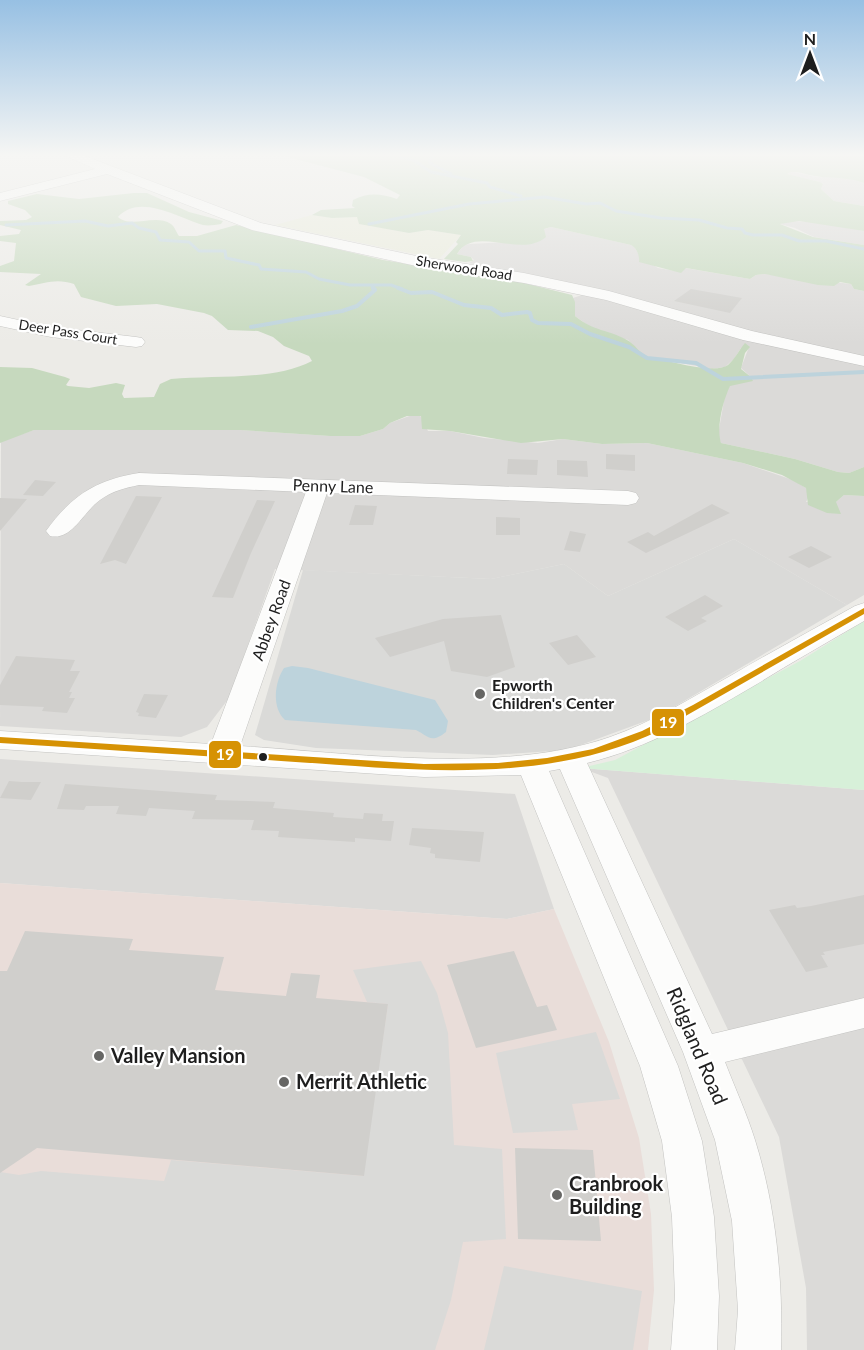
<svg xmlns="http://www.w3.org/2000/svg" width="864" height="1350" viewBox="0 0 864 1350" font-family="Lato,sans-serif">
<rect width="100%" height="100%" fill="#ecebe7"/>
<path fill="#dbdad8" d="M793 172 817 177 839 176 864 183V206L834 201 821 189 823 184 820 182 786 174Z
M789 221 816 222 864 231V245L814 237 795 228 780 224Z
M551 227 631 245 634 246 640 257 658 268 681 272 685 268 750 279 756 275 765 274 851 284 854 289 864 291V356L795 344 566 282 469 263 474 260 471 257 457 254 464 245 470 244 506 242Z
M585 294 864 364V467L849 473 838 472 795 459 721 443 718 435 725 395 730 385 751 377 741 368 749 347 741 348 734 359 725 367 712 369 645 356 628 340 593 329 575 316 573 298Z
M415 414 420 415 428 431H450L484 438 538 443 563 439 602 444 647 443 743 463 793 480 806 488 809 496 806 502H836L844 495 864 496V595L847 605 734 539 608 596 564 564 491 579 275 569 229 698 207 727 181 737 0 726 1 441 34 430H240L330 436H360L383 429 390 423Z
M0 759 515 794 554 909 507 919 0 883Z
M581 768 864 790V1350H807L806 1288 779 1137 608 778Z"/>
<path fill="#e9ddd9" d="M0 883 507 919 554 909 609 1042 639 1138 651 1214 654 1290 648 1350H0Z"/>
<path fill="#dadad8" d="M734 539 847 605 657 717 567 750 493 755 316 748 264 740 255 735 303 570 491 579 564 564 608 596Z
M421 961 437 993 448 1033 454 1145 502 1149 506 1239 463 1242 451 1300 435 1350H0V1172L19 1175 41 1171 164 1181 171 1160 363 1176 388 1004 367 1002 353 970Z
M596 1032 620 1099 572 1104 578 1130 513 1133 496 1053Z
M504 1266 642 1291 633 1350H484Z"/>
<path fill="#e9ebdb" d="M312 215 332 218 358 217 360 224 409 233 428 230 461 235 439 259 275 225Z"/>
<path fill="#c6d9be" d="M280 155H864V183C843 176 834 179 815 176 805 175 795 169 787 174L820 182 823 184 821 189 834 201 864 206V231L799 221 780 224 813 237 864 245V291L854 289 851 284 840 282 834 286 818 285 765 274 756 275 750 279 686 268 681 273 639 262C640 256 636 247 631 245L551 227 544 229 546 237C521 259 474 224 457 254L471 257 473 261 465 262 444 259 458 244 456 242 461 235 428 230 409 233 359 224 357 217 332 218 312 215 321 210 355 208 352 206 353 200C369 192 381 194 397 199L400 195 364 177Z
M134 193H147L189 212 223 221 221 224C215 225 208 226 203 225 178 218 140 193 118 217 131 229 155 213 171 224 175 227 176 232 179 236H197L236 225 383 260 520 282 572 295 575 302V316C595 332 607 329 627 340 635 344 640 354 649 357 666 360 715 375 728 365 735 359 739 350 745 343L750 347 745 353 741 369 751 377 753 381 730 386C723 401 716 427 721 443L795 459 838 472 849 473 864 467V496L844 495 836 502 841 514 827 513 808 505 806 488 782 475 743 463 647 443 602 444 563 439 521 443 450 431 422 429 421 416H407L390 423 383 429 360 436H330L240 430H34L0 443V367L32 368 65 377 70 379 66 385 68 386 89 388 116 383 125 385 122 394 124 398 154 397 160 384 171 379C214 375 274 381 312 361L309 356 284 346 273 337 258 331 228 330 212 316 204 313 157 304 116 306 81 297 74 284C57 278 45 283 29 286L25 285 41 274 0 272V266L14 261 16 243 0 241V236L19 234 21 230 0 225V221L26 220 32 217 25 210 8 204V201L37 194 79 199Z"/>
<path fill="#d7f0d9" d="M864 621V790L581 768 615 760 800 661Z"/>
<path fill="#bdd3dc" d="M292 666 308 668 435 700 448 721 446 732C431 744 428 736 416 730L285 720C272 708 274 683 284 668Z"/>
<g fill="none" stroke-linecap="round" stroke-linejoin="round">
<path stroke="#bdd3dc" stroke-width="3" d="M396 155 415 161 431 172 487 183 490 187 521 196
M434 155 429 160 430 163 451 174
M369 224 469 204 545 197 586 204 600 203 616 211 661 218 699 220 727 228 742 229 745 233 753 235H782L799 241H826L864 249
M6 225 85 221 108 226 132 223 139 228 156 232 160 240 189 242 199 251H225L226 258 259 265 261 269 306 272 319 279 350 285H391L402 289
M371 285 375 289"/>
<path stroke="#bdd3dc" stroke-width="4" d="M398 288 411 293 432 292 464 305 491 308 502 315 527 312 530 313 532 320 538 323 571 324 590 334 629 347 647 358 696 363 723 379 864 372
M251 327 342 311 357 306 375 290 373 288"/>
</g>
<path fill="#d0cfcc" d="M691 289 742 298 730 313 674 301Z
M606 454 635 455V471L606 469Z
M508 459 538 460 537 475 507 474Z
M557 460 587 461 588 477 557 475Z
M35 480 56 482 43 496 23 495Z
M136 496 162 497 126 564 115 560 100 564Z
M0 498 27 499 0 531Z
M257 500 275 501 251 553 233 598 212 597Z
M712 504 730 513 646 553 627 542 648 532 654 536Z
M355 505 377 506 373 525H349Z
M496 517 520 518V535H496Z
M570 531 586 534 580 552 564 550Z
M811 546 832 557 809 568 788 557Z
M705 595 723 606 701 618 707 621 688 631 665 617Z
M501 615 515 667 487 677 451 671 444 641 390 657 375 638 443 619Z
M577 635 596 657 568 665 549 643Z
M16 656 75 660 70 671H80L69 692H72L69 698H75L67 713 42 711 44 707 0 705V685Z
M144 694 168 695 156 718 138 716 139 713 136 712Z
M9 781 22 782H41L31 800 0 798Z
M65 784 217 795 215 800 275 802 273 808 334 813 333 817 363 819 364 813 383 814 382 821H394L391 841 355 838V842L278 837 279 831 251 830 254 820 192 819 195 811 149 808 146 816 116 814 119 806H86L84 810 57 809Z
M412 828 484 832 480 862 435 858V854L430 853 431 848 409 845Z
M864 895V944L823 952 825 955H821L828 967 806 972 769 910 795 905 797 908 811 906Z
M25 931 133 939 129 950 224 957 215 990 286 996 291 973 320 975 316 998 388 1004 364 1176 37 1148 0 1173V971H7Z
M514 951 537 1007 547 1005 557 1030 476 1048 447 965Z
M515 1148 593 1150 601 1241 518 1239Z"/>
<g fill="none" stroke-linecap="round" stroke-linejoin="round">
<g stroke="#c3c3c1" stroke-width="1">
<path id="minor" d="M64 155H82L261 223 421 257 524 273 609 291 752 331 864 356V366L743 340 606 300 524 283 421 267 252 230 107 174 0 201V193L95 169Z
M0 316 51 327 136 337 142 338 145 342 142 346 136 347 51 337 0 326Z
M139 473 628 491 636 493 639 498 636 503 628 505 327 493 240 746C354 753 501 775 610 737 653 722 693 697 732 675 773 651 814 629 855 606L864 603V621C828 642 792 662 757 684 702 716 649 748 587 763L712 1034 864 998V1028L725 1062C735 1088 747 1114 755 1140 776 1207 783 1280 781 1350H735L738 1310 732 1221 715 1140 683 1052 560 769 549 771 678 1066 702 1141 714 1217 719 1296 717 1350H671L675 1296 672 1217 662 1141 640 1066 521 775 424 777 0 749V731L211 744 306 492 139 485C125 488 112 491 100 500 83 512 72 541 50 536L46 531C72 495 96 480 139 473Z"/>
</g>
<use href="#minor" fill="#fcfcfb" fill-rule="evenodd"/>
<g stroke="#fff" stroke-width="5">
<path id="bus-1" d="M864 608V614L661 730C542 787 409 769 281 761 188 755 94 749 0 743V737L424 764 498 763 547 758 593 749 642 731 693 705Z"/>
</g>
<use href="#bus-1" fill="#d69204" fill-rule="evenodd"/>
</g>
<linearGradient id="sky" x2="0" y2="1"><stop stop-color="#97c0e3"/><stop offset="0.45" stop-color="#f6f6f4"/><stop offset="1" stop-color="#f6f6f4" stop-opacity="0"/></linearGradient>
<rect width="864" height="344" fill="url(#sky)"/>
<g fill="#666664" stroke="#fff" stroke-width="2">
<circle cx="480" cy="694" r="6"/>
<circle cx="99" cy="1056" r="6"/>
<circle cx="284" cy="1082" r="6"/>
<circle cx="557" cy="1195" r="6"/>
</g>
<circle fill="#1e1e1e" stroke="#fff" stroke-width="2" cx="263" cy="757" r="5"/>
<g text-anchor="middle" stroke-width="4.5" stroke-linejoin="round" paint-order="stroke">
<g font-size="14" fill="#1e1e1e" stroke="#fff">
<text transform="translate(464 268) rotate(9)" y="5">Sherwood Road</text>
<text transform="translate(68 332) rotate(9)" y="5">Deer Pass Court</text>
</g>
<g font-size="16" fill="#1e1e1e" stroke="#fff">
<text transform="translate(333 486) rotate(2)" y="6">Penny Lane</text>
<text transform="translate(271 620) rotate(-70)" y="6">Abbey Road</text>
</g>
<g font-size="16" font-weight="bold" fill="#1e1e1e" stroke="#fff" text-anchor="start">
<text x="492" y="691">Epworth<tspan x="492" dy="18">Children's Center</tspan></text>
</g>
<g font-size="20" fill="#1e1e1e" stroke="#fff">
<text transform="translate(697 1046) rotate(67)" y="7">Ridgland Road</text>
</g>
<g font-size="20" font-weight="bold" fill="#1e1e1e" stroke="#fff" text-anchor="start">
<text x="111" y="1063">Valley Mansion</text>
<text x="296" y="1089">Merrit Athletic</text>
<text x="569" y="1191">Cranbrook<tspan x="569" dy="23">Building</tspan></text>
</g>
</g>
<g stroke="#fff" stroke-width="2">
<rect x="651" y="708" width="34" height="29" rx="6" fill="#d69204"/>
<rect x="208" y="740" width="34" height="29" rx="6" fill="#d69204"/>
</g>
<g font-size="16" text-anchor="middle" font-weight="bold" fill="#fff">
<text x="668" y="728">19</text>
<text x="225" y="760">19</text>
</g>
<g transform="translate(810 54)" stroke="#ffffff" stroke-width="4.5" paint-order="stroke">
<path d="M0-4.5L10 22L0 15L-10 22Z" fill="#1e1e1e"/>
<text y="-9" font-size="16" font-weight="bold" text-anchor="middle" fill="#1e1e1e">N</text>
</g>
</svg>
